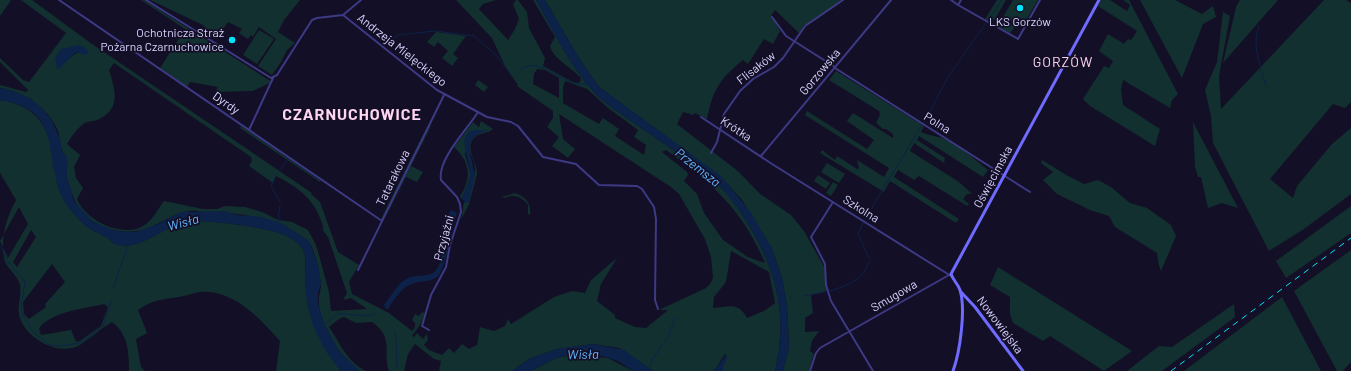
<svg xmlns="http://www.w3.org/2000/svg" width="1351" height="371" viewBox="0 0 1351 371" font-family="Barlow,sans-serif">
<rect width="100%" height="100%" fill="#130f26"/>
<path fill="#12302f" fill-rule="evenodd" d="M0 0H11L0 16Z
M21 0H32L92 44 312 193 311 194 320 202 338 252 359 265 349 282 352 294 389 313 412 331 415 327V323L412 320 415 314 419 316 422 312 425 313 420 325 412 336 414 337 417 333 423 339 427 334 428 340 424 345 423 344 429 350 442 355 449 348 454 353 462 344 469 349 477 345 480 327 494 331 505 326 508 319 511 324 554 297 572 291 585 293 591 280 617 258 601 284 597 301 615 315V318L635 327 646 328 668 310H660L661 309 706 288 710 284 713 278 711 257 705 239 679 194 671 187 559 114 563 139 575 149 568 158 552 146 559 137 547 127 553 118V111L517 86 518 85 505 66 492 38 456 0H496L483 4 479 9 508 40 515 29 519 19 513 4 516 0H518L527 12 529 28 545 58 543 66 575 83 580 82 581 78C571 67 553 59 550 46L555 37 533 0H536C554 31 570 66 594 92 603 102 616 110 627 118 656 139 688 158 715 182 728 193 738 208 747 222 777 271 788 315 775 371H723V366L727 357 725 354 714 371H653L619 348 593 344 557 349 529 359 512 371H439L441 361 434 359 415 344 408 354 404 371H389C382 352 395 338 372 322L356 323 344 317 339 319 329 327C340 343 347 362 366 371H360C340 357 323 330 319 306 318 298 320 293 321 286 321 277 314 245 307 240 278 218 240 212 205 212 201 212 195 210 190 211 178 212 168 219 157 224 137 235 114 234 94 222 77 212 72 195 67 178 65 171 69 162 66 157 65 155 63 154 63 152 60 146 60 138 58 131 47 107 26 93 0 88V85L26 92 28 90 0 62V58L23 80 29 82 66 33ZM78 45 87 54 78 52 64 62ZM114 63 251 157 252 161 249 166 273 183 276 176C302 189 317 202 324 230L321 228 328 237 347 293 343 300 351 298 367 309 331 311 329 292 319 255 315 243 308 230 292 222 278 220 262 212 245 207 225 206 217 209H203L164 201C157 210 151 224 139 228 117 236 85 219 77 199L83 188 76 178 74 167 80 155 67 144C71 137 78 127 85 123 88 121 93 122 97 120 122 110 115 89 109 70ZM537 69 545 70 559 78V98L533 84 534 74ZM565 81 587 89 608 108 638 130 634 137 646 145 644 155 615 136 619 129 603 118 599 124 563 103V88ZM666 150C713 184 742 209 765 263L748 257 723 240 704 213 697 194 684 181 688 175 687 172 662 152ZM731 251 769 272 775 303 764 311 747 318C738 301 728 307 713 308L714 297 726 282Z
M141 0H144L272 82 253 91 215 92 218 87 190 82 187 87 160 68 185 29Z
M150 0H300L284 20 278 32 295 43 287 50 281 62 272 75 258 66 276 39 259 27 253 37 251 35 248 39 239 33 242 29 228 22 216 39 203 25Z
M545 0H841L817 19 804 25 799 33 775 10 771 16 780 31 773 44 764 39 748 64 743 60C720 79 713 89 707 119L695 113 693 115 683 112 677 124 739 172 760 194 791 215 804 231 826 270V291L811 295 813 313 805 318V332L819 331 812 341 810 351 814 354 809 371H783L789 347 787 306 782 278 772 249 742 200 720 176 599 87 580 60Z
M997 0H1006L995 19 990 22 985 19Z
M1013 0H1038L1022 27 1003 17Z
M1101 0H1110L1127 11 1130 5 1123 0H1129L1178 94 1172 100 1170 108 1123 80 1121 90 1123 105 1160 129 1155 146 1090 106 1083 99 1104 66 1109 68 1113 61 1099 51 1108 34 1124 44 1128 39 1131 40 1137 31 1098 6Z
M1140 0H1175L1202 14 1213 6 1216 17 1203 24 1182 78Z
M1240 0H1278L1223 63 1236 7Z
M1324 0H1346L1351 3V102L1345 108 1333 104 1270 179 1293 198 1297 186 1332 144 1351 128V194L1304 229 1269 251 1213 143 1211 116 1205 90 1217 62 1223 12 1230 16 1219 76 1221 109Z
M999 17 1015 27 1010 33 994 25Z
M259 30 274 39 257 64 243 55Z
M436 32 466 36 453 54 458 58 452 66 442 58 448 51 438 42 434 47 427 42Z
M836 71 924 126 921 132C928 135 935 136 942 138 955 142 977 161 988 170L983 177 919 136 917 140 945 158 944 163 914 143 910 151 959 182 972 194H967L963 199 969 204 967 206 919 176 914 180 898 170 894 177 959 219 956 223 890 181 884 192 820 153 822 150 835 160 837 156 857 169 859 168 857 160 884 177 889 168 805 115 807 111 867 149 874 140 847 121 853 113 893 138V134L886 129H883L876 123 880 115 879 111 829 80Z
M478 80 488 87 484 92 475 85Z
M0 100C40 106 49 129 55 165 56 174 57 183 60 192 66 205 75 216 85 225 91 231 100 233 106 237 109 238 111 241 113 243 136 254 163 227 184 222 198 218 264 227 279 233 286 235 292 239 298 243 308 252 305 265 305 277 306 312 320 343 341 371H276L280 341C260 319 233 288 199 292 194 293 189 295 184 296 164 300 156 298 138 310L147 333 136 339 141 367 145 371H129C129 352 128 334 112 322 101 328 91 338 80 345 59 357 27 339 20 318 16 307 22 296 20 285 18 276 9 270 5 262 0 241 5 220 16 200L0 173ZM19 207 28 224 8 258 0 241ZM31 230 36 237 17 267 13 262ZM52 264 65 282 45 304 46 307 29 319 24 314 23 302ZM104 304 108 307 101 326 80 341 76 342 71 330 41 335 39 328C53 311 84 309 104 304Z
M481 121 493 129C489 133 479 133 474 138 464 148 478 163 477 174L469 204 461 220 464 202 467 203C470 193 474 182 475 172 477 153 454 145 485 130H474L465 154 471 175 462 199 460 196C472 178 470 162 454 147L473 122 479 127Z
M1193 123V122L1238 208 1222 203 1208 208 1201 177H1198L1195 167Z
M241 126 321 181 320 182 240 128Z
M427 126 383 219H381Z
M431 126 411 166 423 172 417 182 406 177 384 221 429 127Z
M1042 160 1068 176 1084 184 1098 180 1111 187 1130 203 1147 208 1171 225 1176 236 1161 271 1158 262 1157 253 1115 227 1109 216 1090 210 1057 194 1043 180 1053 172 1041 163Z
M827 163 845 174 839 183 821 172Z
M818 175 830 183 826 189 814 181Z
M833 182 838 185 831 196 826 193Z
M515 193C525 196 532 204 530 215L528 214V205C521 196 514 194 504 198L502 197Z
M1351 206V233L1286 278 1276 261Z
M1351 250V362L1343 371H1337L1294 291Z
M998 267 1132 351 1104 371 1050 336 1043 341 1013 323 1010 314V297L990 285Z
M1282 297 1321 371H1184Z
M1234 304 1235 317 1162 371H1127L1159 346 1172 347Z
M572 355 608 358 633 371H531L556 358Z"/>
<path fill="#0c2248" d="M536 0H545L580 60 599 87 721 176 752 214 772 249 782 278 787 306 789 347 783 371H775C788 315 777 271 747 222 738 208 728 193 715 182 689 159 655 138 627 118 616 110 603 102 594 92 570 66 553 31 536 0Z
M78 45 84 47 89 53 85 55 76 52 59 69 57 68 55 58 61 49Z
M0 88 10 90 30 98 43 109 52 121 60 139 62 151 67 157V178L74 201 93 222 116 231 135 232 156 225 181 212 224 211 237 215 261 217 281 223 309 241 318 265 321 284 318 293V304L324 323 339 351 360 371H341C328 356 317 338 311 319 307 306 305 291 305 277 305 265 308 252 298 243 292 239 286 235 279 233 264 227 198 218 184 222 163 227 136 254 113 243 111 241 109 238 106 237 100 233 91 231 85 225 75 216 65 205 60 192 45 150 60 109 0 100Z
M474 130H488L474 136 470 142V154L475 175 469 201 466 203 462 199C464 191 469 184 470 175 472 163 454 135 474 130Z
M451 210 457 213C453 226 445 271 437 277 432 281 425 281 419 282 403 284 396 297 388 309H386L384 305C391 296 397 285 406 279 416 273 430 279 437 269 446 255 438 238 443 224 445 219 449 215 451 210Z
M593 344 624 350 653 371H633L618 361 602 356 572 355 556 358 531 371H512L529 359 557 349Z
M726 355 727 357 723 366V371H714Z"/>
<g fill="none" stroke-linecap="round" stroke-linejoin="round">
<path stroke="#0c2248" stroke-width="1" d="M1259 26C1251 44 1261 68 1266 86
M384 46 398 35 435 31 474 36 496 55 512 76
M521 69C541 55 563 88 588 84
M924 123 948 77 1002 0
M280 170 288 159
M276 175 271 186 280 202
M865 219 922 125
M278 222 280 205
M863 223 858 234 869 258
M0 246 7 260 25 282 21 306 23 315 33 332 49 345 59 346 81 343 103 326 109 308
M113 288 129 243
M803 296C822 293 847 289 862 275 865 272 867 266 870 261
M790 297H791
M110 306 112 299
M325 324 337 314C349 312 365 320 376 313
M394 332 396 337 397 369
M649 368 652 360 668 337 675 318"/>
<path stroke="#3d3a85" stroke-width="2" d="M59 0 382 221
M146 0 271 78 277 75 312 20 317 18 343 15 437 90 487 117 511 122 518 126 543 157 576 164 599 185 637 186 642 189 654 207 656 219 655 300 658 309
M951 0 958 5 961 0
M958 5 1018 39 1040 0
M343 15 361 0
M772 17 786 36 835 67
M835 68 1030 192
M701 117 772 164 951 276
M249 130 273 78
M711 153 717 142 724 114 740 91 753 79 774 67 783 58 805 26 843 0
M761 156 891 0
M833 202 811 237 825 264 826 285 831 301 873 371
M358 270 444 95
M429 330 422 326 431 295 446 267 450 245 461 212 460 204 457 197 441 180C437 159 468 129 478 112
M810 371 816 353 820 348 949 275"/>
<path stroke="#6f6bff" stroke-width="3" d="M961 292 975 307 1023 371
M953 371C960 352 966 309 960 290 958 284 953 280 951 274L1099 0"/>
<path stroke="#00e5ff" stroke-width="1" stroke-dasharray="6 5" stroke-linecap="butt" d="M1171 371 1351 238"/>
</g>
<g fill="#00e5ff" stroke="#130f26" stroke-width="1.5">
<circle cx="1020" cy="8" r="4"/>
<circle cx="232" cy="40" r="4"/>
</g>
<g text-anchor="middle" stroke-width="3.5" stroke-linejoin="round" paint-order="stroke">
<g font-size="12" fill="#d9d4ff" stroke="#130f26">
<text x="1020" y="26">LKS Gorzów</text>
<text x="224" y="37" text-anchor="end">Ochotnicza Straż<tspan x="224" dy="14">Pożarna Czarnuchowice</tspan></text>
</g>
<g font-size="12" fill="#d9d4ff" stroke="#130f26">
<text transform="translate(402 50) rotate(38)" y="4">Andrzeja Mielęckiego</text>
<text transform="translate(756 68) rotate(-38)" y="4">Flisaków</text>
<text transform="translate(820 72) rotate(-50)" y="4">Gorzowska</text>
<text transform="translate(226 103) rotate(35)" y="4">Dyrdy</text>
<text transform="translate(937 123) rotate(32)" y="4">Polna</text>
<text transform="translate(736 129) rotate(33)" y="4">Krótka</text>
<text transform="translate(993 177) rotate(-62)" y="4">Oświęcimska</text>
<text transform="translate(393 178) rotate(-64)" y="4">Tatarakowa</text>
<text transform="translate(861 209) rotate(32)" y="4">Szkolna</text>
<text transform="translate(444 238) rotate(-75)" y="4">Przyjaźni</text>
<text transform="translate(894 296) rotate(-30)" y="4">Smugowa</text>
<text transform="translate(1000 325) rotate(53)" y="4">Nowowiejska</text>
</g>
<g font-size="13" font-style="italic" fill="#62b6ff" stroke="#130f26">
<text transform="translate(698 167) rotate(38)" y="5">Przemsza</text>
<text transform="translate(183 222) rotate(-15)" y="5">Wisła</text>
<text transform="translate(583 354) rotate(-1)" y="5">Wisła</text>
</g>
<g font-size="14" letter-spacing="1" fill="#ffd6f0" stroke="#130f26">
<text x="1063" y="67">GORZÓW</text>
</g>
<g font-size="16" font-weight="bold" letter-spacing="1" fill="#ffd6f0" stroke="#130f26">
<text x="352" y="120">CZARNUCHOWICE</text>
</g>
</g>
</svg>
